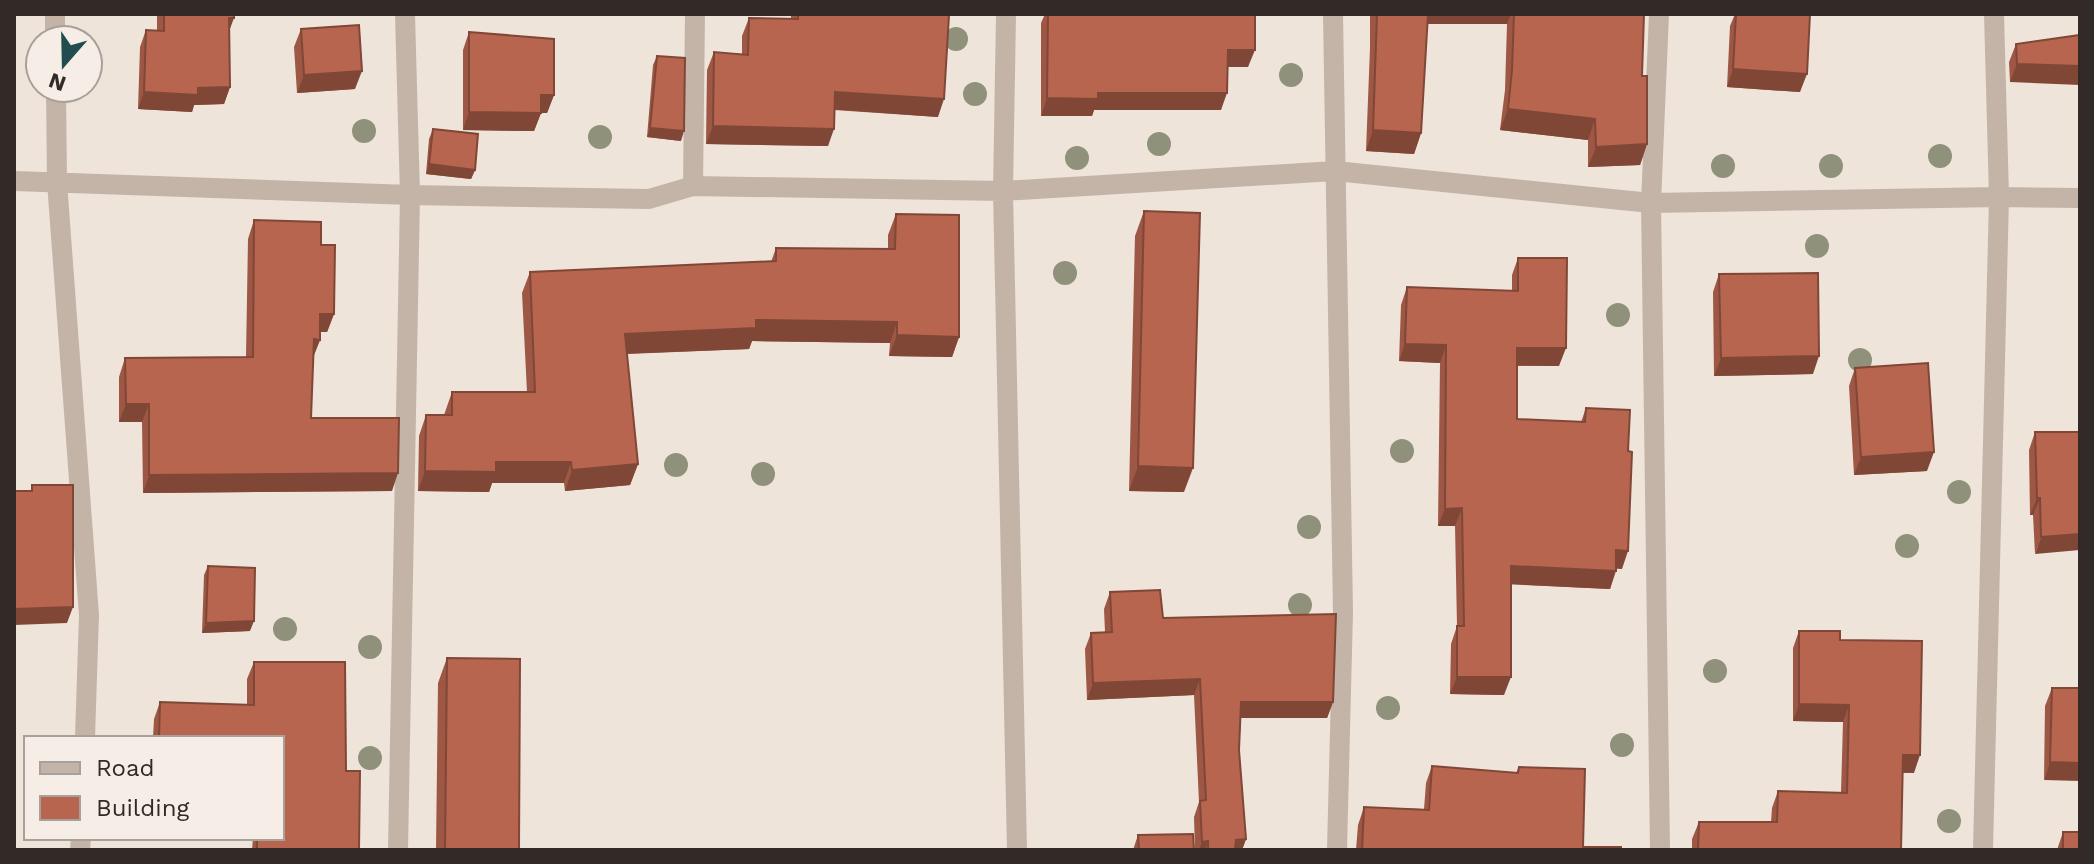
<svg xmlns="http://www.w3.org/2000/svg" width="2094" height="864" viewBox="0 0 2094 864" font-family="'Work Sans',sans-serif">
<rect width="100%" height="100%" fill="#eee4da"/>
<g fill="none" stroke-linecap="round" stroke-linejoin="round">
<path stroke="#c4b4a8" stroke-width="20" d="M55 14V40
M1006 14 1003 191 1017 850
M1333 14 1343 612 1337 850
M1659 14 1651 203 1660 850
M56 88 57 182 89 615 85 738
M14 181 410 195 649 199 693 186 1003 191 1335 171 1651 203 1999 197 2080 198
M693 186 695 14
M80 850 81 838
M398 850 410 195 405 14
M1983 850 1999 197 1994 14"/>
</g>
<g fill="#90917b">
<circle cx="956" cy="39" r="12"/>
<circle cx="1291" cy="75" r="12"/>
<circle cx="975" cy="94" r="12"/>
<circle cx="364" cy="131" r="12"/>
<circle cx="600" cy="137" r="12"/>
<circle cx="1159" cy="144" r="12"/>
<circle cx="1940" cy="156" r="12"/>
<circle cx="1077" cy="158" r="12"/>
<circle cx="1723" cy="166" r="12"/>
<circle cx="1831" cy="166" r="12"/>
<circle cx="1817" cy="246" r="12"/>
<circle cx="1065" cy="273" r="12"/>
<circle cx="1618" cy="315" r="12"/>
<circle cx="1860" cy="360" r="12"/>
<circle cx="1402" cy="451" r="12"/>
<circle cx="676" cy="465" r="12"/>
<circle cx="763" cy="474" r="12"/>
<circle cx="1959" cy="492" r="12"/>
<circle cx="1309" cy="527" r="12"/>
<circle cx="1907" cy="546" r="12"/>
<circle cx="1300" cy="605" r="12"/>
<circle cx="285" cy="629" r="12"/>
<circle cx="370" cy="647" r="12"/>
<circle cx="1715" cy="671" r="12"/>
<circle cx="1388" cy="708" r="12"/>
<circle cx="1622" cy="745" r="12"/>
<circle cx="370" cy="758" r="12"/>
<circle cx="1949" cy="821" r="12"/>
</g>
<path fill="#9d5744" d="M157 14H234L229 32 230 87 224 104 194 105 192 112 138 109 140 47 146 30 157 31Z
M791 14H937L938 117 834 110 828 146 706 144 707 70 714 52 742 54V36L749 18 791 19Z
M1045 14H1255L1248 67H1228L1221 110H1094L1092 116H1041V23Z
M1370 14H1644L1642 76 1647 144 1640 165 1588 167V140L1500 130 1505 90 1507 24H1427L1421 133 1414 154 1366 151 1370 48Z
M1735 14H1810L1800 92 1727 87 1730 26Z
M301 29 355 89 297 93 294 47Z
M469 32 554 95 547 113H541L534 131 463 130V50Z
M2080 35 2010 82 2009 62 2016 44Z
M657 56 681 141 647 137 653 65Z
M433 129 475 170 471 179 426 174 429 139Z
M1144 211 1184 492 1129 491 1135 236Z
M896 214 959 337 952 357 889 356 890 343 752 341 749 349 627 354 638 464 630 485 565 491 564 483H492L489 492 418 491 419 436 426 415H444L452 392H527L522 293 530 272 771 262 776 248 888 249V235Z
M254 220 321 245 334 314 327 332H320V340L313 356 311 418 392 491 143 493 142 422H119V377L125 358 246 357 248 239Z
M1518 258 1559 366H1517V419L1581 422 1586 408 1622 569 1616 568 1610 589 1511 584 1504 695 1450 694 1451 644 1457 626 1455 526H1438L1440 363 1399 361 1401 305 1407 287 1512 291V275Z
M1719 274 1813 374 1714 376 1713 292Z
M1855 368 1927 471 1854 475 1849 386Z
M2035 432H2080L2035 554 2033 515H2030L2029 450Z
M208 566 250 631 202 633 204 575Z
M1110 592 1333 702 1327 718H1241L1239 750 1246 839 1242 850H1195L1194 817 1199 802 1194 695 1087 700 1085 649 1091 633 1105 632 1104 609Z
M1799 631 1840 640 1914 773H1902L1901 850H1692V839L1699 822H1771L1772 808 1778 791 1841 793 1843 722 1793 721V648Z
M447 658 519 850H436L438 683Z
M254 662 346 771 359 850H252L253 838H282V738H153L154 719 160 702 247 705V679Z
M2052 688H2080L2044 780 2045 706Z
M1432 766 1516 773 1519 767 1583 847 1621 850H1356L1358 825 1364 807 1424 809 1426 783Z
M2063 832 2080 850H2057Z
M1138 835 1194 850H1133Z"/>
<path fill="#804737" d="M1424 14H1511L1507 24H1421Z
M229 18H234L228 34Z
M1228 50H1255L1248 67H1222Z
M2017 64 2080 66V85L2010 82Z
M1733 69 1807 74 1800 92 1727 87Z
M362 71 355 89 297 93 304 75Z
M230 87 224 104 194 105 192 112 138 109 144 92Z
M835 92 944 99 938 117 828 109Z
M1098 93H1227L1221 110H1094L1092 116H1041L1047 98Z
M541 95H554L547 113H541L534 131 463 130 469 112Z
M1508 109 1595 119 1588 140 1500 130Z
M713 126 834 129 828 146 706 144Z
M650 128 684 131 681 141 647 137Z
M1373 130 1421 133 1414 154 1366 151Z
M1647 144 1640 165 1588 167 1596 147Z
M429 164 475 170 471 179 426 174Z
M320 314H334L327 332H313Z
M756 320 897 322 890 343 752 341 749 349 618 354 625 334Z
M897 335 959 337 952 357 889 356Z
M314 339 320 340 313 358Z
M1405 344 1446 345 1440 363 1399 361Z
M1517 348H1566L1559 366 1510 365Z
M1819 356 1813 374 1714 376 1721 358Z
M126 404H149L142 422H119Z
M1934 452 1927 471 1854 475 1861 457Z
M496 462H571L564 483H492L489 492 418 491 425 471Z
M638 464 630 485 565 491 572 470Z
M1138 466 1193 468 1184 492 1129 491Z
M398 473 392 491 143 493 149 475Z
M2037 498H2040L2033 515H2030Z
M1462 508 1455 526H1438L1445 509Z
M2080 534V550L2035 554 2041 537Z
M1616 550 1628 551 1622 569 1610 568Z
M1511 566 1616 571 1610 589 1504 584Z
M73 607 67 623 14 625V609Z
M254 621 250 631 202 633 206 623Z
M1457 677H1511L1504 695 1450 694Z
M1200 679 1194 695 1087 700 1093 683Z
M1241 702H1333L1327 718H1235Z
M1799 704 1849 705 1843 722 1793 721Z
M1903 755H1920L1914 773 1896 772Z
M2050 762 2080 763V781L2044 780Z
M1246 839 1242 850H1208L1236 840Z
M1208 841 1205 850H1199L1202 842Z"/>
<path fill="#b7654f" stroke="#804737" stroke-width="2" d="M164 14H234V18H229L230 87 198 88V95L144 92 146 30 164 31Z
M798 14 949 15 944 99 835 92 834 129 713 126 714 52 748 55 749 18 798 19Z
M1048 14H1255V50H1228L1227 93H1098V99L1047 98Z
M1377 14H1428L1421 133 1373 130Z
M1514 14H1644L1642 76H1647V144L1596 147 1595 119 1508 109 1512 70Z
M1736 14H1810L1807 74 1733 69Z
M359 25 362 71 304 75 301 29Z
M469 32 554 39V95H541V113L469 112Z
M2080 35V66L2017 64 2016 44Z
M657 56 685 58 684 131 650 128Z
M433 129 478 134 475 170 429 164Z
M1144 211 1200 213 1193 468 1138 466Z
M896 214 959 215V337L897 335V322L756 320V328L625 334 638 464 572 470 571 462H496V472L425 471 426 415H452V392H535L530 272 776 261V248L895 249Z
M254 220 321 222V245H335L334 314H320V340L314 339 311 418H399L398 473 149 475V404H126L125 358 253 357Z
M1518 258H1567L1566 348H1517V419L1585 422 1586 408 1630 410 1628 451 1632 452 1628 551 1616 550V571L1511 566V677H1457V626H1464L1462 508 1445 509 1446 345 1405 344 1407 287 1518 291Z
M1818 273 1819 356 1721 358 1719 274Z
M1928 363 1934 452 1861 457 1855 368Z
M2035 432H2080V534L2041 537 2040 498H2037Z
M32 485H73V607L14 609V491H32Z
M208 566 255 568 254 621 206 623Z
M1160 590 1163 618 1336 614 1333 702H1241L1239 750 1246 839 1236 840 1235 849H1208V841L1202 842 1200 801 1206 800 1200 679 1093 683 1091 633 1112 632 1110 592Z
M1799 631H1840V640L1922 641 1920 755H1903L1901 850H1698L1699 822H1777L1778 791 1847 793 1849 705 1799 704Z
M447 658 520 659 519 850H445Z
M254 662H345L346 771H360L359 850H257V838H282V738H159L160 702 254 705Z
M2052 688H2080V763L2050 762Z
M1432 766 1518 773 1519 767 1585 769 1583 847H1621V850H1362L1364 807 1429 810Z
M2063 832H2080V850H2063Z
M1193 834 1194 850H1139L1138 835Z"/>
<rect width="2094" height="864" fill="none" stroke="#322a27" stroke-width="32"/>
<rect x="24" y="736" width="260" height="104" fill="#f6eee6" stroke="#a8a09a" stroke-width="2"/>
<rect x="40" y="762" width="40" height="12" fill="#c4b4a8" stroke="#a8a09a" stroke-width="2"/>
<text x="96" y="776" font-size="24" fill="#322a27">Road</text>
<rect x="40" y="796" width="40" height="24" fill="#b7654f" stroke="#a8a09a" stroke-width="2"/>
<text x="96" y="816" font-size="24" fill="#322a27">Building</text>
<g transform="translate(64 64) rotate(200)"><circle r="38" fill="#f6eee6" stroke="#a8a09a" stroke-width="2"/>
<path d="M0-6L14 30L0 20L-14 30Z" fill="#224d4f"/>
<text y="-12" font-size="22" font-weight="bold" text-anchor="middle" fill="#322a27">N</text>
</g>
</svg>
